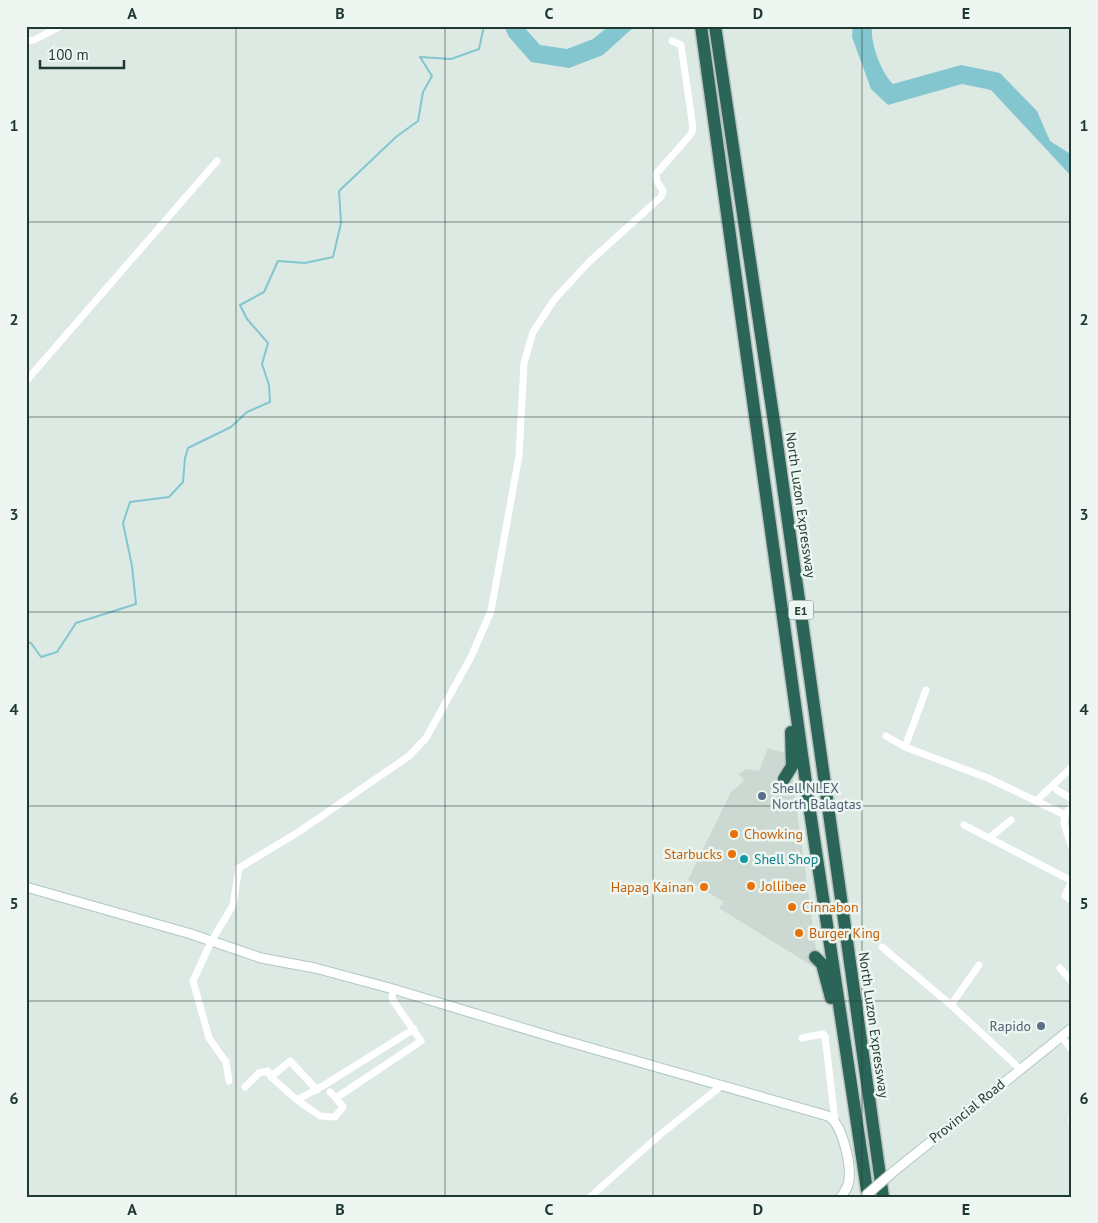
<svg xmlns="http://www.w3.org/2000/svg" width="1098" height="1223" font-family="'PT Sans',sans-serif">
	<rect width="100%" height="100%" fill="#dde9e3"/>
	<path fill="#cbd9d2" d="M768,748L789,754L819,970L719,908L724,902L688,880L731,792L744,781L739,774L746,769L759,771Z"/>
	<path fill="#83c6d0" d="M504,26H523L540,45L567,49L593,39L609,26H635L603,55L569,68L531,62L509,37Z
		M853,26H872C870,42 881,73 893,84L961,65L1000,73L1037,111L1050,141L1072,155V177L991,90L962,84L888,105L871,89L852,37Z"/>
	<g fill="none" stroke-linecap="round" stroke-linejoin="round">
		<path stroke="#83c6d0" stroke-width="2" d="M26,642L31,643L41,657L57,652L76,623L136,604L132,566L123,523L130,502L169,497L183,482L185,458L188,448L231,427L247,412L270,402L269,385L262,364L268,343L247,319L240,305L264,292L278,261L305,263L333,257L341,223L339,191L396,137L418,121L423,92L432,76L420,57L451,59L479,49L484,26"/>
		<defs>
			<path id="secondary" d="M26,887L191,934L261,958L315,968L393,989L559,1039L828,1116C842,1123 851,1163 849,1179C849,1186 845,1191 841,1197
				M893,1172L1072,1028"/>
			<path id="highway" d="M701,26L809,805L868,1197
				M715,26L774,422L883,1197
				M784,779L792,766L791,732
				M815,957L822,964L831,998"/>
		</defs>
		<use href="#secondary" stroke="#b0c9bf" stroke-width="11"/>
		<use href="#highway" stroke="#bcc4c1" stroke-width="15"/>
		<path stroke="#fff" stroke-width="7" d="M26,41L34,40L61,26
			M26,381L217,161
			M886,736L905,747L988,778L1065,815
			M905,747L926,690
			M1057,790L1072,799
			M1036,801L1072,767
			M1072,805L1065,815L1064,824L1072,848
			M964,825L1072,881L1065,896L1072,901
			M989,838L1011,820
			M882,947L951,1005L1019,1068
			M1060,968L1072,982
			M951,1005L979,965
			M1061,1036L1072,1050
			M802,1038L823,1034L825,1036L835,1121
			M271,1077L290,1061L317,1090
			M229,1081L226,1062L209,1038L193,981L211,942L233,905L239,868L300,831L409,756L426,738L471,657L491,611L519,456L524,363L533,332L554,300L589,262L661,197L663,191L657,181L656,174L691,134L693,128L681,45L672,41
			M245,1087L259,1073L268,1071L271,1077L297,1100L326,1084L414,1029
			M330,1092L336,1098L421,1041L392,999L393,989
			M297,1100L320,1116L335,1117L343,1107L336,1098
			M1072,1118V1124
			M590,1197L662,1133L721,1086"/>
		<use href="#secondary" stroke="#fff" stroke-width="9"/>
		<use href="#highway" stroke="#2b6557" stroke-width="12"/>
		<defs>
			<path id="secondary-bridge" d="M864,1197L893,1172"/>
		</defs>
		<use href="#secondary-bridge" stroke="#b0c9bf" stroke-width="11" stroke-linecap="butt"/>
		<use href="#secondary-bridge" stroke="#fff" stroke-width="9"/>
	</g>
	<path fill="none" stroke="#1f3931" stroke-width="1" stroke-opacity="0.55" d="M236,26V1197M445,26V1197M653,26V1197M862,26V1197M26,222H1072M26,417H1072M26,612H1072M26,806H1072M26,1001H1072"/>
	<g fill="#5c6f8a" stroke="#edf6f1" stroke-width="2">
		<circle cx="762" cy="796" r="5"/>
		<circle cx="1041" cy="1026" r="5"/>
	</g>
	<g fill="#e8710a" stroke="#edf6f1" stroke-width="2">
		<circle cx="734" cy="834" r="5"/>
		<circle cx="732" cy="854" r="5"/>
		<circle cx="751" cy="886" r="5"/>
		<circle cx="704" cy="887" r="5"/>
		<circle cx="792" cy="907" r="5"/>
		<circle cx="799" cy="933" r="5"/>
	</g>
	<circle fill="#0f9aa8" stroke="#edf6f1" stroke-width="2" cx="744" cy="859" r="5"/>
	<g text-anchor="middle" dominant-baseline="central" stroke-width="5" stroke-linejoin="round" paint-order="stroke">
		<rect fill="#edf6f1" stroke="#5d726b" stroke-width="1" x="788.5" y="600.5" width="25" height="19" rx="4"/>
		<g font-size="12" font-weight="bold" fill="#1f3931">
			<text x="801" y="610">E1</text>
		</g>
		<g font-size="14" fill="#1f3931" stroke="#edf6f1">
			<text transform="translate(801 505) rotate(82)">North Luzon Expressway</text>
			<text transform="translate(874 1025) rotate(82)">North Luzon Expressway</text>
			<text transform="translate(967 1111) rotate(-39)">Provincial Road</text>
		</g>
		<g font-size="14" fill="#4e5e75" stroke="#edf6f1" text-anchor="start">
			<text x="772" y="788">Shell NLEX<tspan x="772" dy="16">North Balagtas</tspan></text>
			<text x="1031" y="1026" text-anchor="end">Rapido</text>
		</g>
		<g font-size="14" fill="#c56008" stroke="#edf6f1" text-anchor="start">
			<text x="744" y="834">Chowking</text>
			<text x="722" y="854" text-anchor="end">Starbucks</text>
			<text x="761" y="886">Jollibee</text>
			<text x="694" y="887" text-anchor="end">Hapag Kainan</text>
			<text x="802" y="907">Cinnabon</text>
			<text x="809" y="933">Burger King</text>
		</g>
		<g font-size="14" fill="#0d838f" stroke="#edf6f1" text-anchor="start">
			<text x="754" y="859">Shell Shop</text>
		</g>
	</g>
	<rect width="1098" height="1223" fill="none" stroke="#edf6f1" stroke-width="55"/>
	<path d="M40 60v8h84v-8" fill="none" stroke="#1f3931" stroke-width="2.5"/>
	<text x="48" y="60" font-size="15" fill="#1f3931" stroke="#edf6f1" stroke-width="4" paint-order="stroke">100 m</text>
	<rect x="28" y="28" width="1042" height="1168" fill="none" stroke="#1f3931" stroke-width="2"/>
	<g font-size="16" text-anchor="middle" font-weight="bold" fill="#1f3931">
		<text x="132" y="19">A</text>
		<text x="340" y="19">B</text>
		<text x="549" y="19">C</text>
		<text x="758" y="19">D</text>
		<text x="966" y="19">E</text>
		<text x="14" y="131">1</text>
		<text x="1084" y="131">1</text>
		<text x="14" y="325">2</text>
		<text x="1084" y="325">2</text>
		<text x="14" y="520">3</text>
		<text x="1084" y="520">3</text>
		<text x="14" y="715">4</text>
		<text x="1084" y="715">4</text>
		<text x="14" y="909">5</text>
		<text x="1084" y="909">5</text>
		<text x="14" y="1104">6</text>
		<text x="1084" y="1104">6</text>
		<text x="132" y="1215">A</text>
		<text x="340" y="1215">B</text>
		<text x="549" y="1215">C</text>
		<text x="758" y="1215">D</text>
		<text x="966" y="1215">E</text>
	</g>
</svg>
